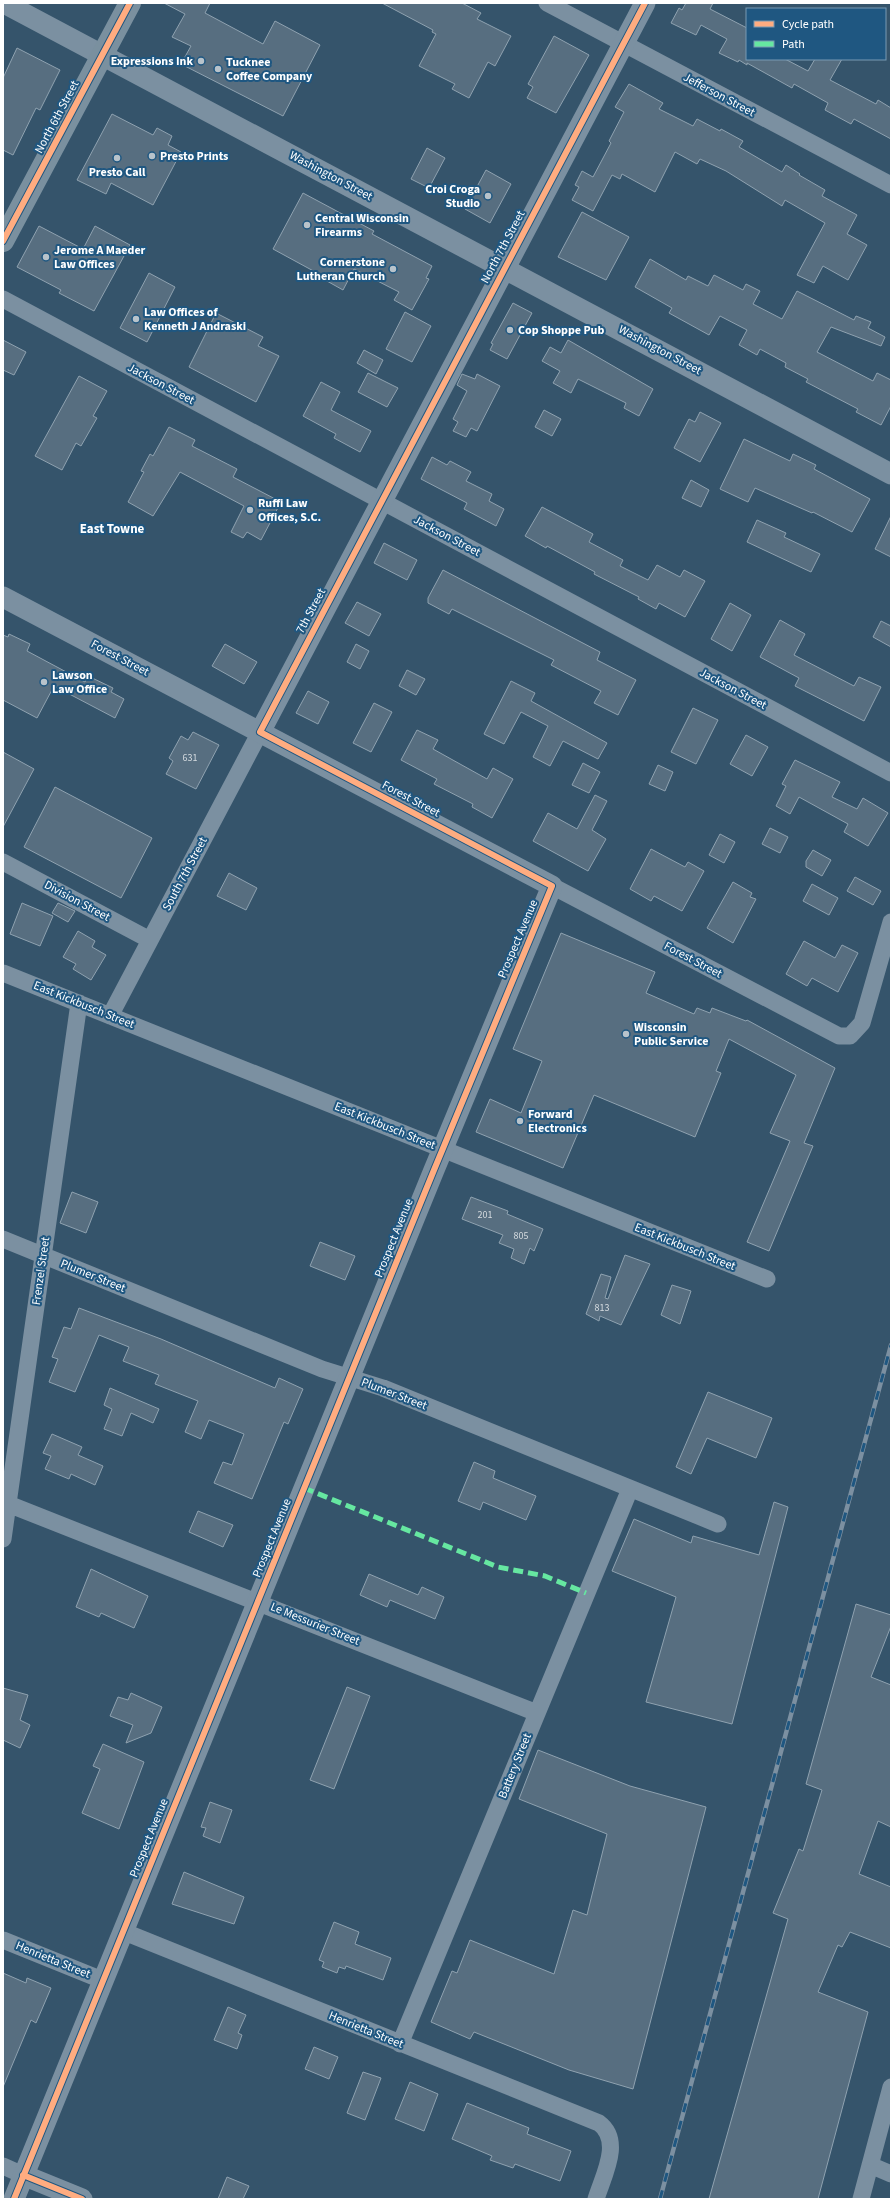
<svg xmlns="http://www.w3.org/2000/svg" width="894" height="2202" font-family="'Source Sans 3',sans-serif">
	<rect width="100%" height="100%" fill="#35546b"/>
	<path fill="#576e80" stroke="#8fa2b0" d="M164,3H210L205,13L263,44L275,21L320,45L283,116L181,64L191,46L172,37L185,14Z
		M382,3H462L481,13L477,19L511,36L495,66L488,62L469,98L452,89L455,84L419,66L436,34L432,32L433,30Z
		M686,3H713L710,9L747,28V59H785L808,71L815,59H842L830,80L876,104L878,100L891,108V139L854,119L851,124L825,110L828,103L794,84L792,88L747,63V65L739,60L738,62L719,53L727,39L701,25L696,35L671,23L679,8L682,10Z
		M554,36L589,55L556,113L527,98L533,87L528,84Z
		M17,48L60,70L40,110L36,108L13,155L3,150V78Z
		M629,84L663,103L659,109L693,126L697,119L720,131L721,129L743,141L739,147L782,172L786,165L800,174L799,175L825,190L822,196L857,215L847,234L867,245L848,280L823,266L814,283L797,275L825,223L785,200L782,206L726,171L700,159L697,164L675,152L655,192L622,174L620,179L612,175L593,211L572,200L579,187L575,185L582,171L593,177L611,143L609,141L624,112L615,107Z
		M112,114L153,135L157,128L172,136L168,145L181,152L153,205L111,183L106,194L77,180Z
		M427,148L445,158L429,188L411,179Z
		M486,170L511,184L490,223L465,209Z
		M303,193L374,231L372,234L432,266L426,278L429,279L412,310L394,300L399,292L354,269L343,290L318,276L319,274L273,249Z
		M582,212L629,237L606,280L558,257Z
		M39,226L83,249L95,226L130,245L94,311L59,293L61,290L17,267Z
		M650,259L686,280L688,276L708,286L714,275L743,290L746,284L760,291L753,304L782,319L797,291L854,320L856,316L871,322L868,328L885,337L881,346L831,327L817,352L873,381L877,373L891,380V406L881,425L856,412L858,409L806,382L808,379L785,367L786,363L760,349L757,355L739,345L747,330L720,316L709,335L669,313L672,308L635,287Z
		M149,273L175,287L147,342L120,328Z
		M513,303L532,313L507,359L490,350L493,344L491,343Z
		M405,312L431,326L412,362L386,349Z
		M216,313L263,337L258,346L279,356L256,402L189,367Z
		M3,340L26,352L14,375L3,370Z
		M568,340L653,389L639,416L624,408L626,403L578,379L571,393L553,383L560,371L542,361L550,347L561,353Z
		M364,350L383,360L376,374L357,363Z
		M368,373L398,388L387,407L358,392Z
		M462,374L475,379L477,374L500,386L477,431L471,428L466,437L453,431L458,422L453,419L467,391L457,385Z
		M79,376L107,391L93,416L97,418L81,446L76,443L62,470L35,456Z
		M321,382L340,392L331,410L371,431L360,452L334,438L336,434L303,416Z
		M544,410L561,419L552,436L535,427Z
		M700,412L721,423L700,462L674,448L689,419L695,422Z
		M169,427L195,440L192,446L237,469L233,477L281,502L261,540L247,532L243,538L231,532L244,506L180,472L153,516L128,502L144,472L141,471L150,454L153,456Z
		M744,439L790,461L793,454L816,465L814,469L870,499L852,532L813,512L812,513L755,488L748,502L720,489Z
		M432,457L447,465L450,461L471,472L466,481L492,494L489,501L504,509L496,526L464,509L467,503L421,479Z
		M691,480L709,490L701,507L682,498Z
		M542,507L593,534L589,542L623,560L620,566L648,580L657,565L680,577L684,570L705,581L685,617L659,603L656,609L638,599L639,597L594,574L595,572L547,546L546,548L525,536Z
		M891,516V557L875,549Z
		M757,520L786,533L784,537L820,554L811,572L747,542Z
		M384,543L417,560L407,580L374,563Z
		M443,570L600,652L597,660L636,680L618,715L594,703L601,691L551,665L554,660L452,609L449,614L428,603V598Z
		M357,602L381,614L369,636L345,623Z
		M730,603L751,615L732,651L711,639Z
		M780,620L805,634L794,655L854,686L859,677L881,687L864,721L795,686L799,678L760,657Z
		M881,621L891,626V647L873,637Z
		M9,634L30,644L27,651L85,682L88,676L113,688L111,692L124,699L115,718L54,686L37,718L3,700V635L8,637Z
		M225,644L257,662L244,684L212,666Z
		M356,644L369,651L360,669L347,662Z
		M407,670L425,679L416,695L399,686Z
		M511,681L535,693L531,701L607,743L598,759L563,741L550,766L533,757L548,726L521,712L504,744L484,734Z
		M308,691L329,702L318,724L296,713Z
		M374,703L392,712L371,752L353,743Z
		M693,708L718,720L696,764L671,752Z
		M417,730L438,740L433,749L487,779L493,768L513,779L492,818L472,807L473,804L434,784L437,779L401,760Z
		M193,732L219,745L196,789L166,774L173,761L169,758L181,736L188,740Z
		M746,735L768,747L752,776L730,764Z
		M3,752L34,769L3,827Z
		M795,760L840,782L832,797L857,809L863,798L888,813L868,846L844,832L848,824L799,797L790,814L776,806L786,786L782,784Z
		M583,763L600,772L589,793L572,785Z
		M658,765L673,772L665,791L649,784Z
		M55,787L152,838L121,898L24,847Z
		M595,795L607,801L592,830L606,839L588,871L533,841L548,813L577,829Z
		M770,828L788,837L780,853L762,844Z
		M720,834L735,842L724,863L709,855Z
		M651,849L685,867L688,862L704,871L682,911L654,896L651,901L630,889Z
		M813,850L831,860L822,876L806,867V861Z
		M229,873L257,888L246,910L217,896Z
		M855,877L881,891L873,905L847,891Z
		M733,882L752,893L750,897L756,899L733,943L707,928Z
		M812,884L838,898L829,915L803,901Z
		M22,903L53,916L40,946L10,934Z
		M58,903L75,911L68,922L52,913Z
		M78,931L95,941L92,947L106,955L91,980L73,969L76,964L63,957Z
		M561,933L655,972L646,993L694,1014L697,1008L710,1013L712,1008L746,1021L747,1020L835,1068L804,1143L813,1146L769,1251L747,1242L790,1141L770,1133L796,1075L729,1039L716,1071L721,1073L695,1137L594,1095L563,1168L476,1132L490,1099L521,1113L542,1061L513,1049Z
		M804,941L835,958L842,945L858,953L838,992L812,978L807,986L786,974Z
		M72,1192L98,1202L86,1233L60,1223Z
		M471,1197L508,1211L507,1214L543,1229L534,1251L530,1248L524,1264L511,1258L514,1249L499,1243L503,1235L462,1219Z
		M320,1242L355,1256L345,1280L310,1266Z
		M625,1255L650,1264L621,1325L600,1316L599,1321L586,1314L601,1274L611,1277L605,1298L608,1299Z
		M672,1285L691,1291L680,1324L661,1315Z
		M79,1308L161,1339L275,1388L279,1378L303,1389L288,1424L284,1422L252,1499L214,1483L223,1462L232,1465L244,1434L209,1420L201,1439L185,1432L198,1401L155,1384L159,1375L123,1361L129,1347L99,1335L75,1392L49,1382L58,1359L52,1357L64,1327L71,1329Z
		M110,1388L159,1409L153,1423L131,1413L122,1436L104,1429L112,1409L104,1405Z
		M708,1392L772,1418L756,1458L707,1438L691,1474L676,1467Z
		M52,1434L82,1447L78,1455L103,1466L95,1485L71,1474L69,1479L45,1469L51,1456L43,1453Z
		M474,1462L495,1471L493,1478L536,1496L526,1520L483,1502L480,1510L458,1501Z
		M774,1502L788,1507L732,1724L646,1702L676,1597L612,1571L634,1519L691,1543L693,1536L759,1555Z
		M198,1511L233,1525L223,1547L189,1532Z
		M91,1569L148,1596L134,1628L101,1613L99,1617L76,1607Z
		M369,1574L418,1595L422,1587L444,1597L435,1619L390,1600L387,1607L360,1595Z
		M856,1604L891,1615V1626L871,1677L891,1685V1827L878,1821L859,1874L891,1887V1948L850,1932L842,1947L838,1945L818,1992L868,2012L818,2199H709L788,1919L773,1913L799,1849L803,1851L822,1790L806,1784Z
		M347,1687L370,1696L334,1789L310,1780Z
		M3,1688L28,1695L20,1720L30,1725L20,1748L3,1740Z
		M131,1693L162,1707L151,1733L126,1743L133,1725L110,1716L118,1697L128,1700Z
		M103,1744L144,1762L119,1829L82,1813L100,1769L93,1766Z
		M538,1750L630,1786L706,1807L633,2089L569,2070L474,2032L470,2039L431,2022L452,1971L457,1973L470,1940L554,1974L573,1910L587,1915L607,1834L519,1799Z
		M210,1802L232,1810L220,1843L203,1836L206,1828L201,1827Z
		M184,1872L244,1897L234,1924L172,1904Z
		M334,1922L359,1932L355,1944L391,1958L383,1980L346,1966L345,1969L339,1967L337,1973L322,1967L324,1962L319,1960Z
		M3,1973L26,1983L27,1978L51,1988L36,2023L31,2020L3,2087Z
		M228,2007L246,2015L238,2033L242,2035L237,2049L214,2040Z
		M314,2047L338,2057L329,2079L305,2069Z
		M363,2072L381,2078L365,2120L347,2113Z
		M410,2082L438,2094L424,2131L395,2119Z
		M467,2103L529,2128L527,2134L571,2151L560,2181L515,2164L513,2168L490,2160L492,2156L452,2139Z
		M227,2177L249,2186L243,2199H218Z"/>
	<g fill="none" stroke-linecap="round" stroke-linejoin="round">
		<path stroke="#7b90a1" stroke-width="17" d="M547,3L891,185
			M3,299L891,773
			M3,862L150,940
			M552,886L839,1036H850L862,1023L891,922
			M3,973L767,1279
			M110,1016L260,732
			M3,1239L322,1369L383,1388L718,1524
			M3,1502L537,1713
			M3,1539L79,1003
			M122,1931L599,2123C623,2141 603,2176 596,2199
			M3,1940L102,1980
			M400,2044L630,1489
			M870,2165L891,2174
			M3,2166L23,2175
			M861,2199L891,2087"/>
		<path stroke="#7b90a1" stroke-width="21" d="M4,3L891,474
			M3,597L552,886L434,1170L14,2199
			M260,732L645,3
			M23,2175L82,2199"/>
		<path stroke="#7a909f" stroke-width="22" d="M3,241L130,3"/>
		<defs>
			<path id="rail" d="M660,2199L891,1345"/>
		</defs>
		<use href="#rail" stroke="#7c90a1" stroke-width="4.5"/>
		<use href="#rail" stroke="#1f5781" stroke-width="3" stroke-dasharray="9" stroke-linecap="butt"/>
		<path stroke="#66e7a1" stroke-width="5" stroke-dasharray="10 5" stroke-linecap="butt" d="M304,1488L498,1567L545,1576L586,1593"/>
		<defs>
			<path id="cycleway" d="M3,241L130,3
				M23,2175L82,2199
				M14,2199L434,1170L552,886L260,732L645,3"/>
		</defs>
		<use href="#cycleway" stroke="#1f5781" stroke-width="8"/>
		<use href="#cycleway" stroke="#ffac80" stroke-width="6"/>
	</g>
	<g fill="#b8c3cb" stroke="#1f5781" stroke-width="1.5">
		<circle cx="201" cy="61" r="4"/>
		<circle cx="218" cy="69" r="4"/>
		<circle cx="152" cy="156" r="4"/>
		<circle cx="117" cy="158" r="4"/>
		<circle cx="488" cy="196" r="4"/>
		<circle cx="307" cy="225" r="4"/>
		<circle cx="46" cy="257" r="4"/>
		<circle cx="393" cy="269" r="4"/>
		<circle cx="136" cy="319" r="4"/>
		<circle cx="510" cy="330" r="4"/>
		<circle cx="250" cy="510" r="4"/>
		<circle cx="44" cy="682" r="4"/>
		<circle cx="626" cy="1034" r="4"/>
		<circle cx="520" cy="1121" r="4"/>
	</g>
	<g text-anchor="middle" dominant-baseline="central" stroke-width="4" stroke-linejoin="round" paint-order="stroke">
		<g font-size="10" fill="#d5dbdf">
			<text x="190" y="758">631</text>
			<text x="485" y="1215">201</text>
			<text x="521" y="1236">805</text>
			<text x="602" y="1308">813</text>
		</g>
		<g font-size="12" font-weight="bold" fill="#fff" stroke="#1f5781" text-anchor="start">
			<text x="193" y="61" text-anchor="end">Expressions Ink</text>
			<text x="226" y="62">Tucknee<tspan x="226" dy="14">Coffee Company</tspan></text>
			<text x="160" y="156">Presto Prints</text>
			<text x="117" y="172" text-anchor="middle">Presto Call</text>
			<text x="480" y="189" text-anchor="end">Croi Croga<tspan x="480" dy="14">Studio</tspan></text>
			<text x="315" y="218">Central Wisconsin<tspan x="315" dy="14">Firearms</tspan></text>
			<text x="54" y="250">Jerome A Maeder<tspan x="54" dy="14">Law Offices</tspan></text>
			<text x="385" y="262" text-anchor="end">Cornerstone<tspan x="385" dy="14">Lutheran Church</tspan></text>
			<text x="144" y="312">Law Offices of<tspan x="144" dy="14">Kenneth J Andraski</tspan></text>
			<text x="518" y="330">Cop Shoppe Pub</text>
			<text x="258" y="503">Ruffi Law<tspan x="258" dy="14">Offices, S.C.</tspan></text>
			<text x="52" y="675">Lawson<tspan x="52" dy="14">Law Office</tspan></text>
			<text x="634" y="1027">Wisconsin<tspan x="634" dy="14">Public Service</tspan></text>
			<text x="528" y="1114">Forward<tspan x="528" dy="14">Electronics</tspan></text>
		</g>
		<g font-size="12" fill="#fff" stroke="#1f5781">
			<text transform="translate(719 95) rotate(28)">Jefferson Street</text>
			<text transform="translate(57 117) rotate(-62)">North 6th Street</text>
			<text transform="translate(331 176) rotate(28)">Washington Street</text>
			<text transform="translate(503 247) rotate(-62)">North 7th Street</text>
			<text transform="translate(660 350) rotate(28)">Washington Street</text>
			<text transform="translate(161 384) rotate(28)">Jackson Street</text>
			<text transform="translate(447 536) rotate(28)">Jackson Street</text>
			<text transform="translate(311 611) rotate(-62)">7th Street</text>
			<text transform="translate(120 658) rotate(28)">Forest Street</text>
			<text transform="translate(733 689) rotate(28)">Jackson Street</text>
			<text transform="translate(411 799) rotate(28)">Forest Street</text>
			<text transform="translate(185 874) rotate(-62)">South 7th Street</text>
			<text transform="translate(77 901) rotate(28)">Division Street</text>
			<text transform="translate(518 939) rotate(-67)">Prospect Avenue</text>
			<text transform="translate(693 960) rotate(28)">Forest Street</text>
			<text transform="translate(84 1005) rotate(22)">East Kickbusch Street</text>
			<text transform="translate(385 1126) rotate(22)">East Kickbusch Street</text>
			<text transform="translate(394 1238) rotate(-68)">Prospect Avenue</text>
			<text transform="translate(685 1247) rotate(22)">East Kickbusch Street</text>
			<text transform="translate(41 1271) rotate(-82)">Frenzel Street</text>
			<text transform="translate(93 1276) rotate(22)">Plumer Street</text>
			<text transform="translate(394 1394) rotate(21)">Plumer Street</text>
			<text transform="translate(272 1538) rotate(-68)">Prospect Avenue</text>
			<text transform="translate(315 1624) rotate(22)">Le Messurier Street</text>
			<text transform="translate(515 1766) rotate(-68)">Battery Street</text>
			<text transform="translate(149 1838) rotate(-68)">Prospect Avenue</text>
			<text transform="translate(53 1960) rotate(22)">Henrietta Street</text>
			<text transform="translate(366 2030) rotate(22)">Henrietta Street</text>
		</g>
		<g font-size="13" font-weight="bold" fill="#fff" stroke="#1f5781">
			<text x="112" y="529">East Towne</text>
		</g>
	</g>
	<rect width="894" height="2202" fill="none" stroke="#ffffff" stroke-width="8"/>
	<rect x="746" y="8" width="140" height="52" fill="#1f5781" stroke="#799ab3"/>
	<rect x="754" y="21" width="20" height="6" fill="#ffac80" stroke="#799ab3"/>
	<text x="782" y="28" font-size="12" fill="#ffffff">Cycle path</text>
	<rect x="754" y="41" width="20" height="6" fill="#66e7a1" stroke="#799ab3"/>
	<text x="782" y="48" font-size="12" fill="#ffffff">Path</text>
</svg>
